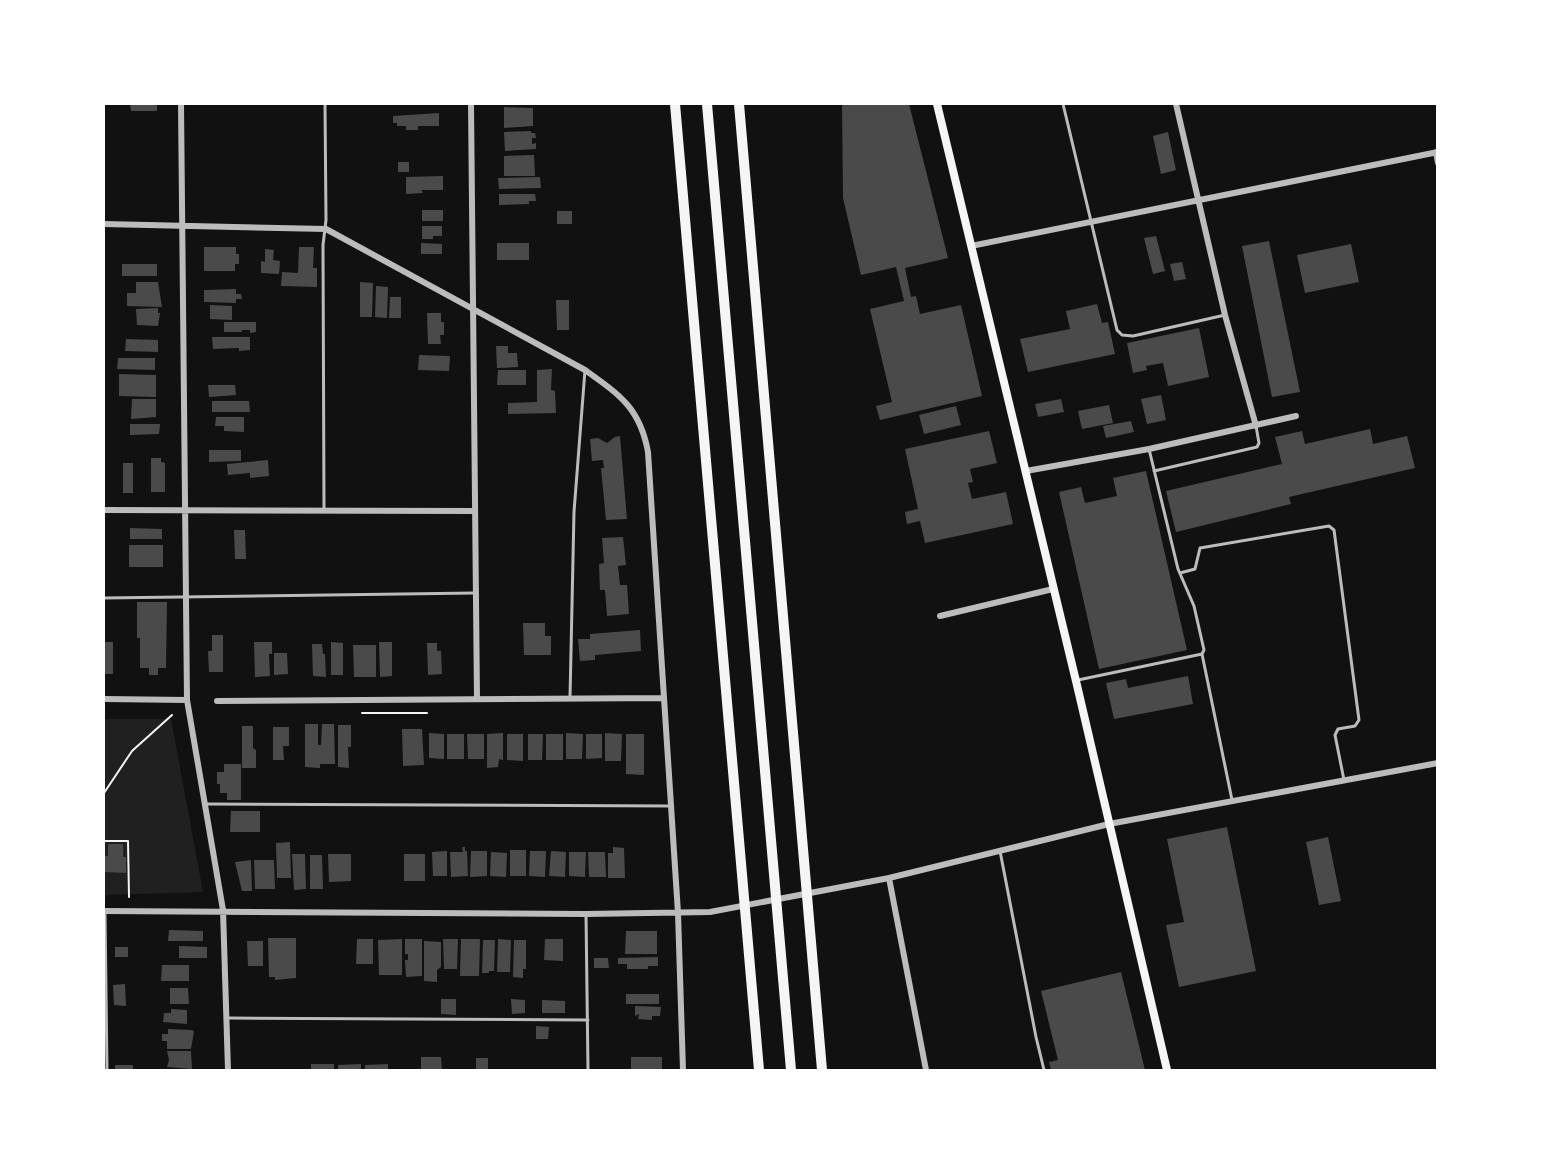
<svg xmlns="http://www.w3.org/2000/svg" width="1541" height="1174" font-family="Mulish,sans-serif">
	<rect width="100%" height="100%" fill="#111"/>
	<path fill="#202020" d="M104,719H171L203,892L104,895Z"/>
	<path fill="#4a4a4a" d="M130,104H157V111H131Z
		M842,104H909L948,258L905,268L911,297L916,296L920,314L961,305L982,396L880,420L876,406L892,402L870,309L904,301L896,267L861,275L843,198Z
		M504,107L533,108V126L504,128Z
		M439,113V126H418V130H406V126H397V123H393V116Z
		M531,131V133H535L536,138H532V144L536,143V149L505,151L504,132Z
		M1168,132L1176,170L1161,174L1153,136Z
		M534,155L535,176H504V156Z
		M398,162H409V172H398Z
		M443,176V190H421L423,193L406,194V177Z
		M540,177L541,188L499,189L498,178Z
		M499,194H535L536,201H529V204L499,205Z
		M422,210H443V221H422Z
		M557,211H572V224H557Z
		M422,226H442V236H433V239H422Z
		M1156,236L1165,271L1153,274L1144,238Z
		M1269,241L1300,392L1272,397L1242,246Z
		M421,243L442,244V254H421Z
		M497,243H529V260H497Z
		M1351,244L1359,282L1305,293L1297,255Z
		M204,247H236V254H239V264H235V271H204Z
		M299,247H314L313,268H317V287L281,286L282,272L298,273Z
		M265,249L274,250L273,260L280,261L279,274L261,273V261L265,262Z
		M1182,262L1186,279L1174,281L1170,264Z
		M122,264H157V276H122Z
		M136,282H158L162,307L127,306V293H136Z
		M360,282L373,283L372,317H360Z
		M376,286L388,287L387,318L375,317Z
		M236,289V294H241L242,299H236V303L204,302V290Z
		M390,297H401V318H389Z
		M556,300H569V330H557Z
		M1097,304L1102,323L1108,322L1115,354L1028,372L1020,339L1070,329L1066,311Z
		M210,305L232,306V320L210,319Z
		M158,308V313H160L158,326L137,325L136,309Z
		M427,313H441V322H444V335H440L441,344H428Z
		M224,322H256V332L250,333V330H242V332H224Z
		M1199,328L1209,377L1168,386L1163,363L1146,366L1147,370L1133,373L1127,343Z
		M212,337H250V350L239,351V348L213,349Z
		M126,339L158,340V352L125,351Z
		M496,346H508V353H517L518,367L497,368Z
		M419,355L450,356L449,371L418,370Z
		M118,358H155V370L117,369Z
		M552,369L551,390L555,391L556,413L508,414V403L537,402V370Z
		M498,370H526V385H497Z
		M119,374L156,375V397L119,396Z
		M208,385H235L236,395L209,397Z
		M1161,395L1166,420L1147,424L1141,399Z
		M132,399H156V417L131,419Z
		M1061,399L1064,412L1038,417L1035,404Z
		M212,401H249L250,412H212Z
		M1109,405L1113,423L1082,429L1078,411Z
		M956,406L961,425L924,434L919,415Z
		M216,417H244V432L224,431V426H215Z
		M1131,421L1134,432L1106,438L1103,426Z
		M130,424H160L159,434L130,435Z
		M1370,429L1373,444L1407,436L1415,468L1289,497L1291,504L1176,532L1166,491L1282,464L1275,437L1302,431L1305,444Z
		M989,431L997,463L970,469L973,482L968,483L972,499L1006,492L1013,524L925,543L920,521L907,524L905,512L918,509L905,449Z
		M620,436L627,519L606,520L601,468H604L603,460L592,461L590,439L598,438L607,443L615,437Z
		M209,450H241V461L209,462Z
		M151,458H161V462L165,463V492H151Z
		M268,460L269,476L250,478V473L228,475L227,464Z
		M123,463H133V493H123Z
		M1146,471L1187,650L1099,669L1059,492L1081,487L1085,503L1117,496L1113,478Z
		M130,528L162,529V539H130Z
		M234,530H245L246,559H235Z
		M623,537L626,565L618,566L620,585H627L629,614L607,616L605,590H600L599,564L604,563L602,538Z
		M129,545H163V567H129Z
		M137,602H167L166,668H158V675H149V668H140V638H137Z
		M523,623H545V636H551V655H524Z
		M640,630L641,651L595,655V660L580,661L578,639H590V634Z
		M212,635H223V672H209L208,651H212Z
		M104,642H113V674H104Z
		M254,642H272V654H269L270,676L255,677Z
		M331,642L343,643V675H331Z
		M379,642H392V676L380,677Z
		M427,643H437V651H441L442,674L428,675Z
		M312,644H322L323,654H325L326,677L313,676Z
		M353,645H376V677H354Z
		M274,653H287L288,674L274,675Z
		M1188,676L1193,704L1114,719L1106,683L1126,679L1128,688Z
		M305,724H318V745H321L322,724H334L335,764H320V768L305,767Z
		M338,725H351V747H348L349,768L338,767Z
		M242,726H253V748L256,750V768H242Z
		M273,727H289V746H283L284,760H273Z
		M402,729H422L424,765L403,766Z
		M429,733L444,734V759L429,758Z
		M503,733V760L499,759L498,767L487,768V734Z
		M566,733L583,734L582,759H566Z
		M605,733L622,734L621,761H605Z
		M447,734H464V759H447Z
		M467,734H484V759H468Z
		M507,734H523V761L507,760Z
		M528,734H543L542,760H528Z
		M546,734H563V760H546Z
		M586,734H602V758L586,759Z
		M626,734H644V775L626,774Z
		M224,764H241V800H227V793H220V784H217V772H224Z
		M231,811H260V832H230Z
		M1227,827L1256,971L1179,987L1166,925L1184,922L1167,839Z
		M1328,837L1341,901L1319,905L1306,842Z
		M290,842L291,878H277L276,843Z
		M108,844H123V857H126V873L105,872L104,856H108Z
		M462,847H465V851H467L468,876L451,877L450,852H463Z
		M613,847L624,848L625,878H608V853H613Z
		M510,850H526V876H510Z
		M447,851V876H433L432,852Z
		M471,851H487V876L470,877Z
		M530,851H546L545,877L529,876Z
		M551,851L566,852L565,877L549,876Z
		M491,852L507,853L506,877L490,876Z
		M569,852H586L585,877L569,876Z
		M588,852H605L606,877H589Z
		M292,854H305L306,889L294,890Z
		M328,854H351V881L329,882Z
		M404,854H425V881H404Z
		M310,855H322L323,889H310Z
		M251,860L252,891H242L235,862Z
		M254,860H274L275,889H255Z
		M169,930L203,931V941H168Z
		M626,931H657V954H625Z
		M268,938H296V978L275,980V977H269Z
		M357,939H373V964H356Z
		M402,939V975H379L378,940Z
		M405,939H422V976L406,977L405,960H408V954H405Z
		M443,939H458L457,969H444Z
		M461,939H480L479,976H460Z
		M498,939L511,940L510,972H497Z
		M545,939H563V961L544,960Z
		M483,940H495L494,971H489V973H482Z
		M514,940H526V969H523V978L513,977Z
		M247,941H263V966H248Z
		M424,941L441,942V967L437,970V982L424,981Z
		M179,946L207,947V958H179Z
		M115,947H128V957H115Z
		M658,957V966H648V969H627V964H618V958Z
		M594,958H608L609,968H594Z
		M162,965H189V981H161Z
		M1121,972L1145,1070H1051L1049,1062L1058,1060L1041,991Z
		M125,984L126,1006L114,1005L113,985Z
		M170,988H188L189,1004H170Z
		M626,994H659V1004H626Z
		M441,999H456V1015L441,1014Z
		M511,999L525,1000V1013L512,1014Z
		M542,1000L565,1001V1013H542Z
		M635,1006L661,1007L660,1016H652V1020L638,1019L639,1014L635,1016Z
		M171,1009L187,1010V1024L163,1022L164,1013H171Z
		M536,1026L549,1027L548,1039H536Z
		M168,1029L191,1030L194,1031L191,1049H167V1041H162V1034H168Z
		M167,1051H191L192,1069L167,1067L169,1060Z
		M421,1057H441L442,1070H421Z
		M631,1057H662V1070H631Z
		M476,1058H488V1070H476Z
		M311,1064H334V1070H311Z
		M361,1064V1070H338V1065Z
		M388,1064V1070H365V1065Z
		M115,1065H133V1070H115Z"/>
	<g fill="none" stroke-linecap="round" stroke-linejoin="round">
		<path stroke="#f5f5f5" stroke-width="2" d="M362,713H427
			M104,793L132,751L172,715
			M104,841H128L129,897"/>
		<path stroke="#bcbcbc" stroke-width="3" d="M1063,104L1117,330L1122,335L1133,336L1225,315
			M1149,449L1178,569L1194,606L1204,650L1202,654
			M1154,471L1257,447L1259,443L1256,426
			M324,509L323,245L326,220L325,104
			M1180,573L1195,569L1200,548L1329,526L1334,530L1359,720L1355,726L1338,729L1335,735L1344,780
			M104,598L475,593
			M1078,680L1202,654L1232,800
			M570,698L574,512L585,370
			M206,804L670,806
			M1000,851L1036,1037L1044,1070
			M105,911L107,1070
			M586,914L588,1070
			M228,1018L588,1020"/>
		<path stroke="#bcbcbc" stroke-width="6" d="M181,104L187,700L223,910L228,1070
			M471,104L477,699
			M1176,104L1225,315L1256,426
			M1436,152L1438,163
			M104,224L326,229L585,370C620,395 640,408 648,452L678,913L683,1070
			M971,246L1438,152
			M1026,471L1149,449L1296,416
			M104,510L475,511
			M940,616L1053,589
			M104,699L187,700
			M217,701L664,698
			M889,878L926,1070
			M104,911L586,914L710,912L889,878L1109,824L1438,763"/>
		<path stroke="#f5f5f5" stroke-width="8" d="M937,104L1076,681L1167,1070"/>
		<path stroke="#f5f5f5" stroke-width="10" d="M675,104L759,1070
			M707,104L791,1070
			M739,104L822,1070"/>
	</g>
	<rect width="1541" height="1174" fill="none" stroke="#ffffff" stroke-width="210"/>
</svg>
